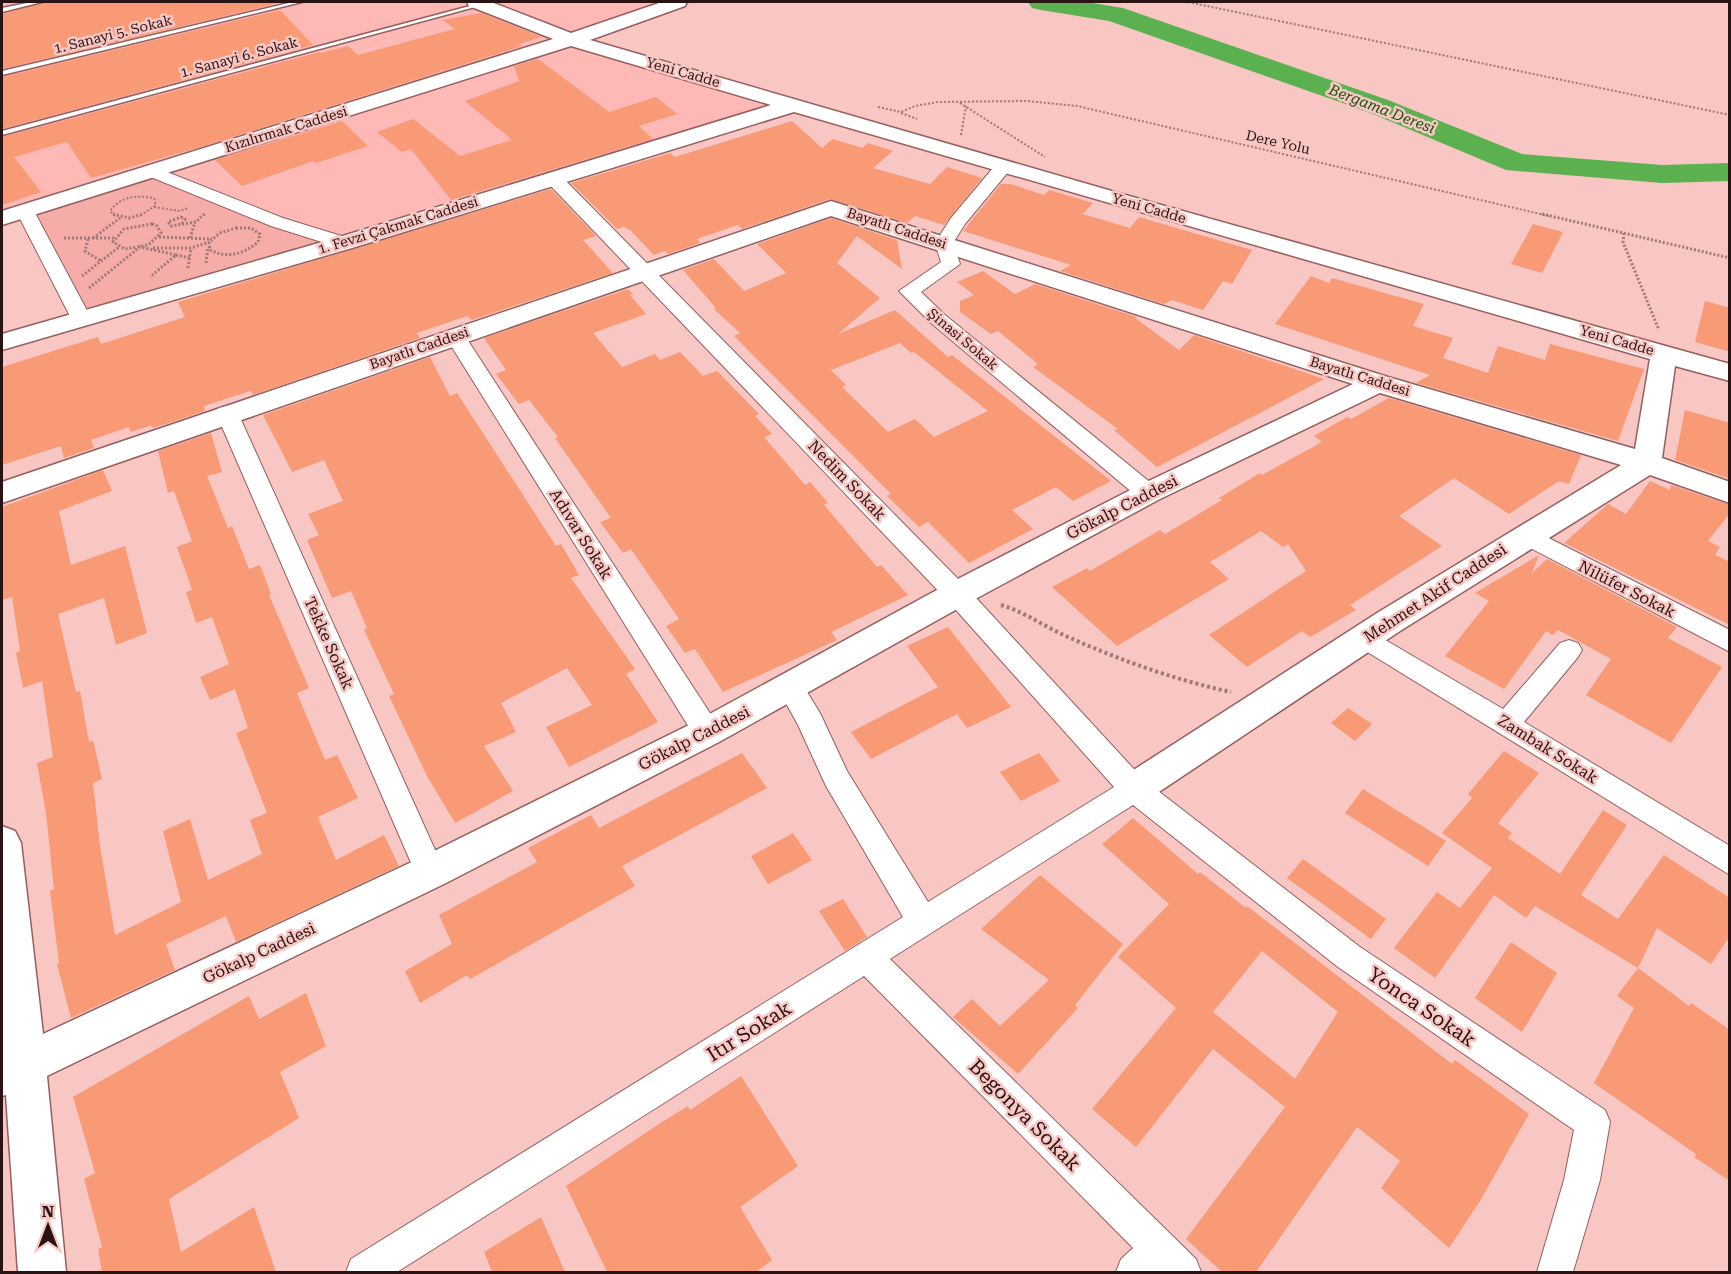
<svg xmlns="http://www.w3.org/2000/svg" width="1731" height="1274" font-family="'Roboto Serif',serif">
	<rect width="100%" height="100%" fill="#f8c6c3"/>
	<path fill="#feb8b5" d="M2,2H662L665,3L2,212Z
		M571,40L794,105L344,243L152,171Z"/>
	<path fill="#f6aca9" d="M152,171L344,243L81,318L25,211Z"/>
	<g fill="none" stroke-linecap="round" stroke-linejoin="round">
		<path fill="#5bb050" fill-rule="evenodd" d="M1028,2H1086L1123,8L1388,100L1522,154L1662,165L1730,163V181L1662,183L1506,170L1368,112L1109,21L1041,10L1032,8Z"/>
	</g>
	<path fill="#f99a76" fill-rule="evenodd" d="M44,2H273L275,4L2,69V14Z
		M280,10L313,45L2,129V77Z
		M481,13L542,37L519,44L522,46L201,147L91,178L67,142L14,157L41,192L2,205V137L319,52L321,53L348,46L358,55L455,29L443,20Z
		M538,59L609,112L656,97L677,114L639,126L653,139L451,200L411,149L402,152L377,132L413,119L460,156L512,140L465,101L519,81L514,66Z
		M342,121L368,146L316,163L313,161L242,186L215,160Z
		M792,121L822,148L833,139L862,148L868,143L893,151L873,168L930,184L947,167L982,178L944,225L915,216L907,223L830,199L742,229L738,225L697,239L700,243L668,254L665,251L654,255L630,230L624,227L617,229L571,183L670,153L675,157Z
		M1001,184H1011L1044,195L1049,190L1093,203L1083,214L1130,228L1139,217L1252,250L1232,284L1223,281L1203,310L1172,300L1164,304L1060,271L1071,265L963,231Z
		M551,189L596,236L583,240L613,273L472,320L467,316L417,333L420,338L253,395L251,391L244,393L204,406L205,411L153,428L152,425L131,432L129,427L91,440L94,448L64,458L61,446L2,465V367L98,337L101,344L185,317L178,302Z
		M831,218L897,240L902,269L857,236L837,263L880,298L838,334L895,310L948,357L952,355L1111,481L1073,501L1056,487L1012,510L1033,529L969,563L928,522L919,527L887,496L891,494L734,336L740,333L714,309L716,308L683,270L714,259L744,291L786,273L757,244ZM900,343L911,353L914,352L988,411L934,437L915,419L888,432L842,387L846,385L831,370Z
		M1533,224L1563,232L1542,273L1511,264Z
		M983,271L1015,294L1035,284L1137,317L1135,318L1179,350L1194,335L1324,379L1157,467L1114,430L1118,429L1033,367L1038,364L998,331L991,334L960,312V301L974,295L957,282Z
		M1311,276L1329,283L1332,278L1424,304L1413,326L1453,338L1443,358L1488,373L1498,346L1545,360L1550,344L1644,369L1618,441L1416,383L1430,375L1275,324Z
		M628,289L633,294L630,295L646,314L593,333L622,367L655,354L660,360L680,352L703,376L717,371L759,414L755,416L772,434L764,437L805,485L810,482L828,503L824,505L877,567L881,565L908,595L831,632L837,640L723,692L695,649L685,653L666,626L679,619L631,549L623,553L600,522L611,518L555,438L558,437L529,400L519,404L496,374L506,370L484,338Z
		M1705,301L1730,308V352L1695,342Z
		M430,357L450,396L457,393L556,546L561,544L579,575L571,578L635,669L626,674L658,722L569,767L546,727L592,705L567,668L501,703L516,732L484,746L513,791L455,823L427,776L389,696L394,694L364,630L367,628L351,591L332,598L307,540L319,535L308,514L343,501L324,460L292,472L263,415Z
		M1389,398L1581,455L1569,484L1559,481L1509,514L1454,478L1399,516L1442,546L1350,605L1356,610L1310,637L1302,631L1247,667L1209,635L1306,571L1288,544L1283,547L1261,531L1210,562L1229,579L1117,646L1052,587L1087,568L1090,571L1160,530L1165,534L1222,500L1219,498L1260,473L1262,475L1322,442L1314,436L1347,417L1351,419Z
		M1685,410L1730,423V479L1675,460Z
		M211,433L222,472L207,476L228,528L232,526L249,569L260,565L271,594L269,595L309,688L297,693L325,760L337,755L358,798L318,817L336,860L384,835L399,866L236,942L226,916L166,944L175,970L71,1018L57,964L59,963L50,891L54,889L46,813L37,763L53,757L42,681L23,688L16,653L20,651L12,597L2,600V507L103,470L112,491L59,511L71,565L125,546L147,633L116,645L104,598L58,614L76,692L80,691L89,742L93,740L102,779L93,783L100,846L115,935L181,902L163,831L190,819L208,880L262,854L250,820L267,813L236,733L248,728L235,689L210,700L200,677L229,664L212,617L196,623L186,592L192,590L177,547L192,541L174,491L168,493L158,451Z
		M1650,481L1670,490L1671,485L1730,505V513L1708,541L1720,547L1715,555L1730,562V625L1564,543L1608,504L1626,514Z
		M1539,555L1532,573L1547,559L1677,627L1668,638L1722,667L1671,743L1586,695L1611,659L1558,630L1553,635L1546,631L1504,689L1445,656L1489,601L1475,593Z
		M948,627L1011,707L967,728L957,714L871,759L851,732L938,687L907,646Z
		M1348,708L1372,724L1355,741L1331,723Z
		M1504,751L1539,773L1498,823L1512,833L1508,838L1560,874L1603,810L1627,825L1581,895L1618,919L1664,855L1730,898V936L1711,964L1657,928L1638,968L1535,906L1526,918L1494,895L1435,978L1394,948L1437,892L1460,908L1492,868L1442,833L1472,798L1468,794Z
		M742,753L767,788L622,866L635,886L470,979L467,975L420,1003L405,971L452,944L439,915L537,862L528,848L591,815L599,828Z
		M1039,753L1060,781L1021,801L1000,772Z
		M1363,789L1446,841L1428,866L1345,813Z
		M1133,818L1198,874L1200,872L1246,908L1247,906L1452,1064L1455,1060L1529,1114L1480,1201L1449,1248L1381,1188L1400,1161L1357,1127L1256,1272H1222L1186,1239L1285,1107L1213,1049L1136,1147L1092,1109L1176,1008L1118,957L1169,904L1102,844ZM1262,951L1338,1012L1295,1079L1213,1012Z
		M793,833L812,860L768,884L751,856Z
		M1303,859L1386,919L1371,939L1287,878Z
		M1040,875L1123,944L1075,1005L1078,1008L1018,1074L953,1017L972,999L1000,1026L1049,980L981,929Z
		M843,899L867,937L845,951L819,911Z
		M1511,942L1557,973L1522,1032L1475,998Z
		M1638,968L1689,1006L1691,1003L1730,1030V1181L1694,1157L1696,1154L1594,1083L1634,1008L1617,996Z
		M306,993L326,1046L280,1072L299,1118L169,1199L181,1252L254,1207L276,1272H102L98,1249L102,1247L84,1179L95,1173L73,1097L249,996L259,1019Z
		M741,1076L798,1166L740,1207L772,1260L756,1272H607L566,1186L659,1124L688,1106L690,1110Z
		M541,1217L565,1272H492L484,1252Z"/>
	<g fill="none" stroke-linecap="round" stroke-linejoin="round">
		<defs>
			<path id="lane" d="M32,2H42L2,12V8Z
				M293,2H302L2,75V71Z
				M481,3L486,4L2,135V131Z"/>
			<path id="street" d="M1004,161L1013,166L965,224L953,243L960,264L921,292L945,315L1156,487L1159,493L1156,499L1148,501L1140,499L931,323L899,291L941,262L935,243L951,218L998,162Z
				M152,166L283,218L351,239L353,243L344,249L271,226L146,175L143,171L146,167Z
				M553,173L559,174L966,587L1144,780L1360,947L1605,1110L1610,1122L1600,1180L1573,1272H1537L1564,1180L1574,1130L1338,967L1133,805L890,959L1196,1259L1201,1272H1116L1121,1259L1133,1248L864,976L397,1272H346L351,1259L903,917L826,786L798,725L777,687L781,679L790,676L799,679L820,713L847,771L928,902L1114,787L948,601L547,182L544,178L547,174Z
				M25,206L34,211L91,318L88,322H74L71,318L16,211Z
				M455,330L462,332L465,336L717,724L721,732L717,740L707,743L697,740L445,336L448,332Z
				M227,406L235,408L238,413L445,872L440,881L430,885L420,881L415,872L216,413L219,408Z
				M1525,526L1730,630V652L1517,541L1513,535L1517,529Z
				M1365,628L1503,709L1560,643L1569,640L1578,643L1582,650L1578,657L1524,722L1730,846V875L1356,645L1352,638L1356,631Z"/>
			<path id="secondary" d="M467,2H491L571,33L662,2H687L685,6L590,40L1122,194L1730,364V381L1675,366L1662,458L1730,482V503L1650,475L1400,631L1147,800L1134,805L1121,800L1116,789L1121,778L1377,613L1621,465L1380,393L1158,500L968,603L719,742L444,884L47,1076L66,1272H18L6,1095L2,1096V826L15,831L21,843L43,1034L416,860L695,722L946,585L1138,486L1353,384L831,216L2,503V482L831,201L1388,377L1635,449L1650,359L794,112L352,248L2,350V334L336,238L771,105L571,46L2,225V211L553,39L469,6Z"/>
		</defs>
		<use href="#lane" stroke="#965f5e" stroke-width="3"/>
		<use href="#street" stroke="#965f5e" stroke-width="2"/>
		<use href="#secondary" stroke="#965f5e" stroke-width="3"/>
		<path stroke="#9e7977" stroke-width="2" stroke-dasharray="2 2" stroke-linecap="butt" d="M1188,2L1730,115
			M960,103L1045,157
			M878,107L901,112L915,106L938,102L1027,101L1077,106L1549,216
			M901,113L917,119
			M961,135L966,106
			M154,207L180,211L188,208
			M115,216L110,211C121,196 136,195 154,198L156,205L140,216
			M204,216L205,213"/>
		<path stroke="#9e7977" stroke-width="3" stroke-dasharray="2 2" stroke-linecap="butt" d="M113,214L129,218L144,214
			M1542,214L1730,258
			M181,217L185,219L182,224L171,226L168,222Z
			M152,224L157,226L161,233L148,245L125,249L113,242L124,229Z
			M182,224L196,222L204,214
			M236,228H251L260,234L258,242C244,254 227,259 210,250L209,242L220,233Z
			M1624,233L1623,242L1659,330
			M159,237L212,239
			M64,238H114
			M93,238L120,218
			M190,238L195,222
			M88,239L85,251L101,261
			M153,248H191L209,242
			M176,255L190,258
			M206,263L208,247
			M188,268L191,248
			M82,276L119,247
			M89,288L140,247L176,255L150,277"/>
		<path stroke="#9e7977" stroke-width="4" stroke-dasharray="3 3" stroke-linecap="butt" d="M1001,605C1025,612 1045,627 1068,637C1120,660 1175,680 1231,692"/>
		<use href="#lane" fill="#fff" fill-rule="evenodd"/>
		<use href="#street" fill="#fff" fill-rule="evenodd"/>
		<use href="#secondary" fill="#fff" fill-rule="evenodd"/>
	</g>
	<g text-anchor="middle" dominant-baseline="central" stroke-width="5" stroke-linejoin="round" paint-order="stroke">
		<g font-size="14" fill="#291413" stroke="#f8c6c3">
			<text transform="translate(113 34) rotate(-14)">1. Sanayi 5. Sokak</text>
			<text transform="translate(239 57) rotate(-15)">1. Sanayi 6. Sokak</text>
			<text transform="translate(683 72) rotate(16)">Yeni Cadde</text>
			<text transform="translate(286 129) rotate(-17)">Kızılırmak Caddesi</text>
			<text transform="translate(1278 142) rotate(13)">Dere Yolu</text>
			<text transform="translate(1149 208) rotate(16)">Yeni Cadde</text>
			<text transform="translate(398 225) rotate(-17)">1. Fevzi Çakmak Caddesi</text>
			<text transform="translate(897 228) rotate(18)">Bayatlı Caddesi</text>
			<text transform="translate(963 339) rotate(40)">Şinasi Sokak</text>
			<text transform="translate(1617 340) rotate(16)">Yeni Cadde</text>
			<text transform="translate(419 348) rotate(-19)">Bayatlı Caddesi</text>
			<text transform="translate(1360 376) rotate(17)">Bayatlı Caddesi</text>
		</g>
		<g font-size="15" font-style="italic" fill="#16500f" stroke="#f8c6c3">
			<text transform="translate(1382 109) rotate(21)">Bergama Deresi</text>
		</g>
		<g font-size="16" fill="#291413" stroke="#f8c6c3">
			<text transform="translate(847 480) rotate(46)">Nedim Sokak</text>
			<text transform="translate(1122 507) rotate(-27)">Gökalp Caddesi</text>
			<text transform="translate(581 534) rotate(58)">Adıvar Sokak</text>
			<text transform="translate(1627 589) rotate(27)">Nilüfer Sokak</text>
			<text transform="translate(1435 593) rotate(-33)">Mehmet Akif Caddesi</text>
			<text transform="translate(329 643) rotate(66)">Tekke Sokak</text>
			<text transform="translate(694 738) rotate(-27)">Gökalp Caddesi</text>
			<text transform="translate(1548 749) rotate(32)">Zambak Sokak</text>
			<text transform="translate(259 953) rotate(-25)">Gökalp Caddesi</text>
		</g>
		<g font-size="20" fill="#291413" stroke="#f8c6c3">
			<text transform="translate(1422 1007) rotate(34)">Yonca Sokak</text>
			<text transform="translate(749 1031) rotate(-32)">Itır Sokak</text>
			<text transform="translate(1025 1115) rotate(45)">Begonya Sokak</text>
		</g>
	</g>
	<rect width="1731" height="1274" fill="none" stroke="#291413" stroke-width="6"/>
	<g transform="translate(48 1226)" stroke="#f8c6c3" stroke-width="4.5" paint-order="stroke">
	<path d="M0-4.5L10 22L0 15L-10 22Z" fill="#291413"/>
	<text y="-9" font-size="16" font-weight="bold" text-anchor="middle" fill="#291413">N</text>
	</g>
</svg>
